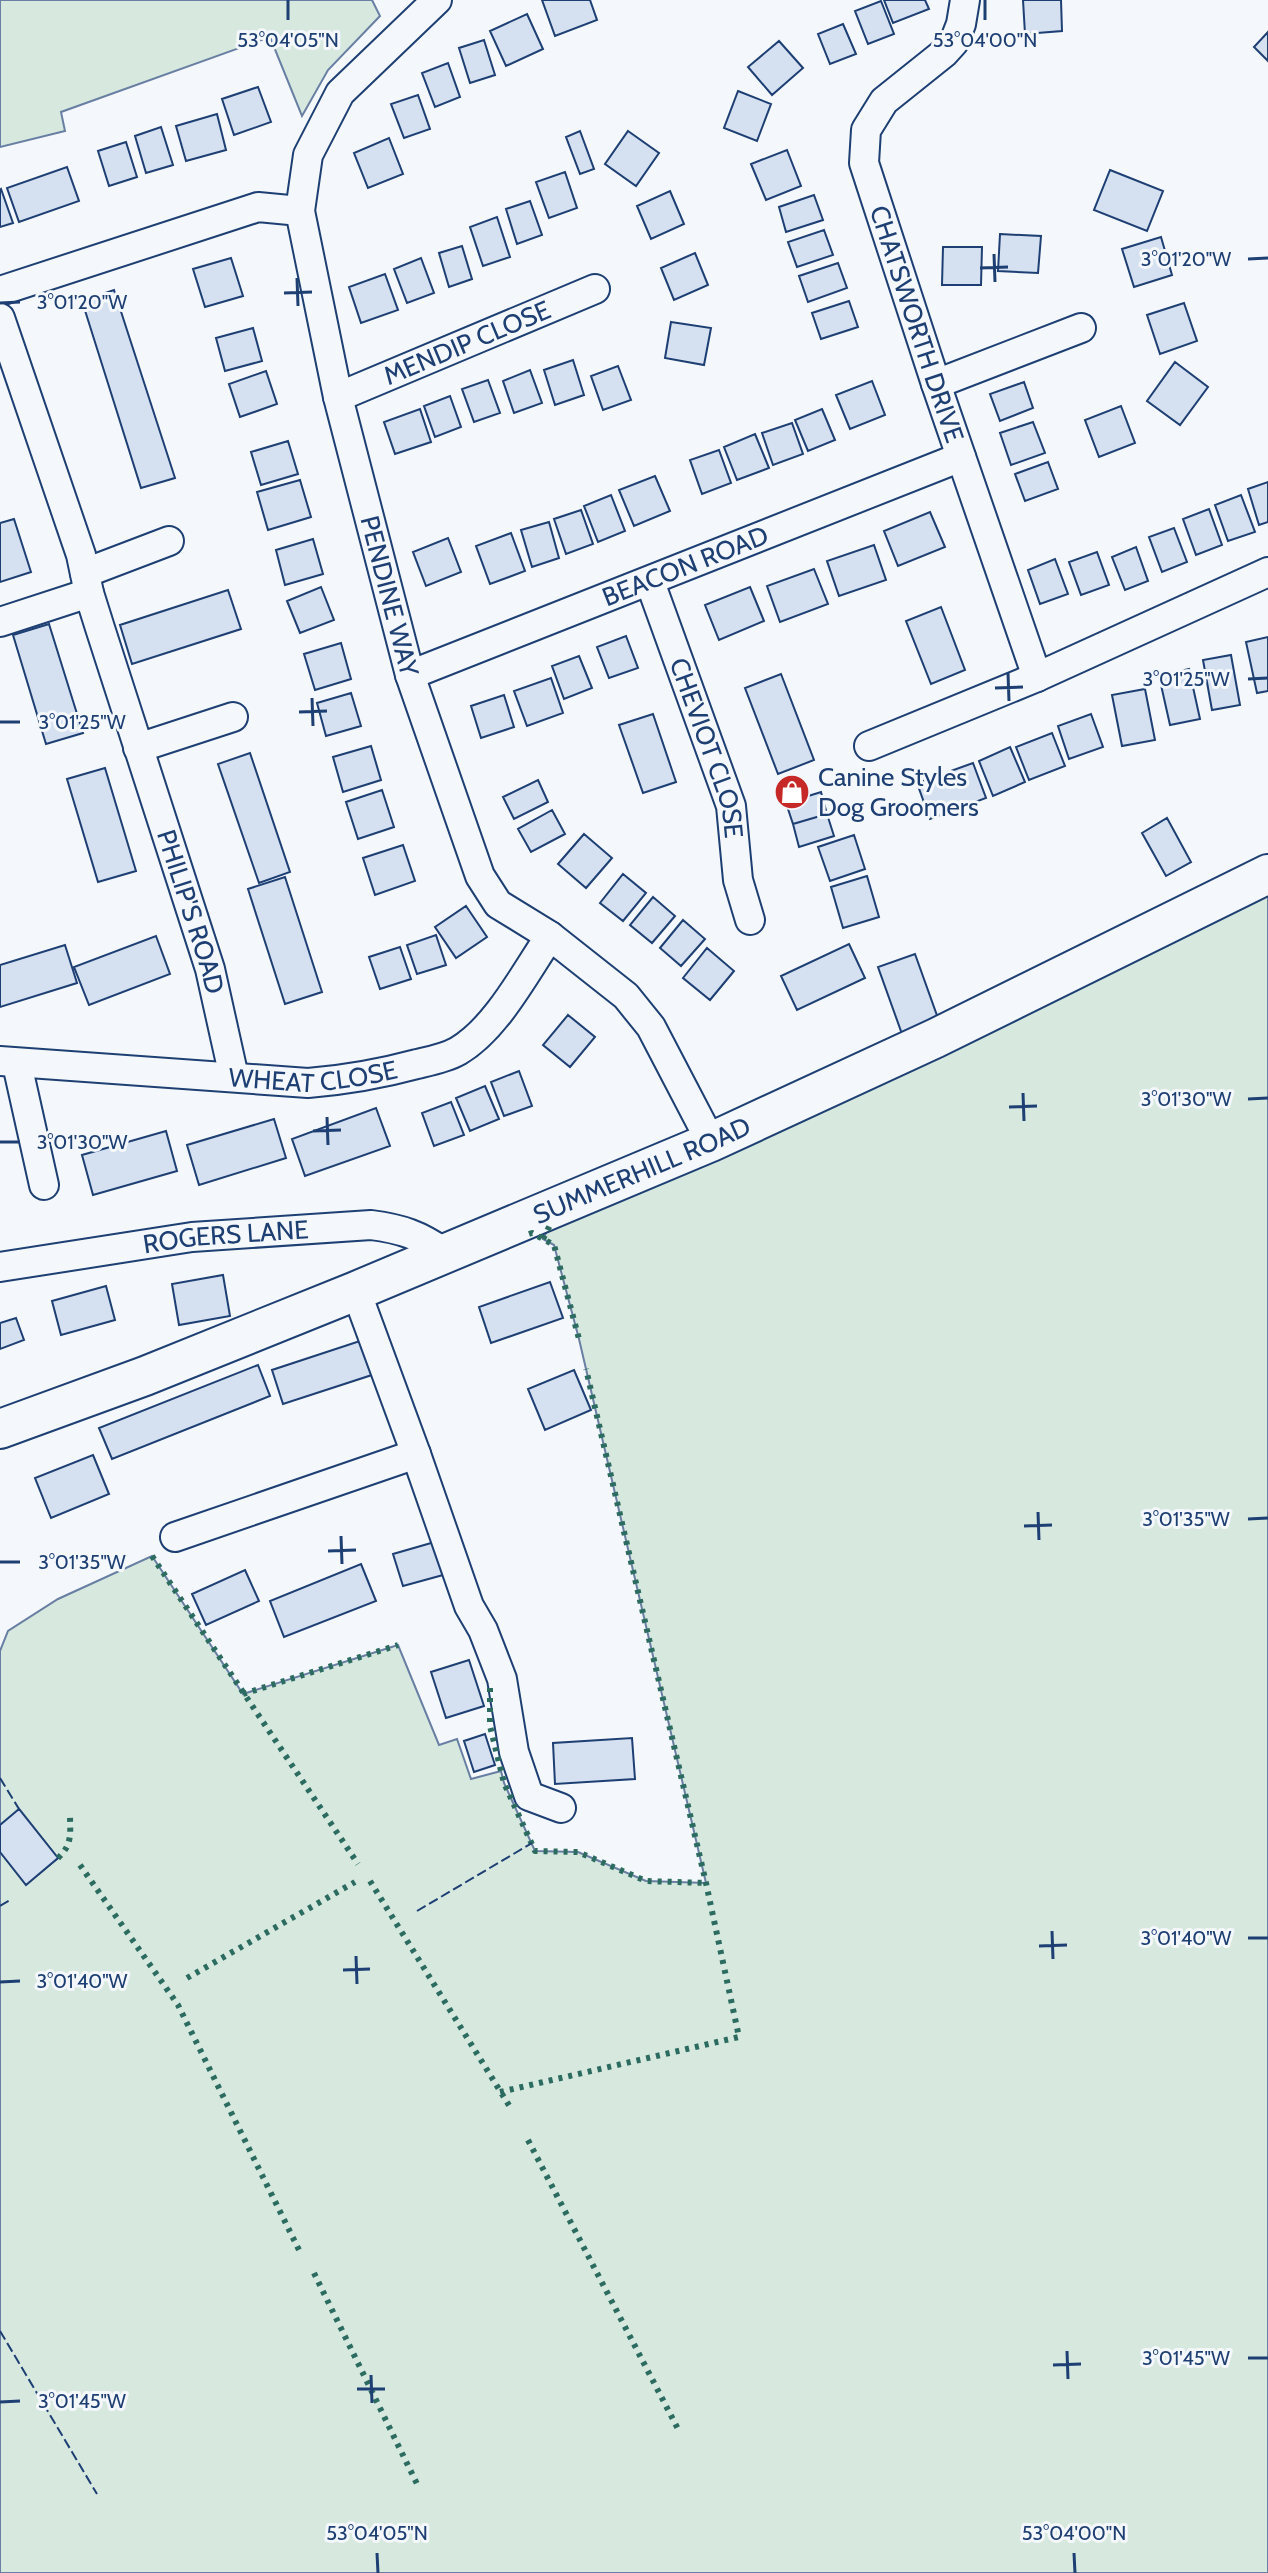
<svg xmlns="http://www.w3.org/2000/svg" width="1268" height="2573" font-family="Cabin,sans-serif">
	<rect width="100%" height="100%" fill="#f4f7fb"/>
	<path fill="#d7e8df" stroke="#687fa3" stroke-width="2" d="M0,0H372L380,16L328,70L302,116L270,37L61,112L65,131L0,147Z
		M1268,886V2573H0V1852L26,1884L58,1858L20,1810L0,1825V1651L8,1631L58,1599L152,1556L243,1694L398,1645L439,1745L457,1739L471,1779L501,1771L504,1783L535,1851L578,1852L646,1881L706,1883L579,1339L554,1245L543,1239L553,1219Z"/>
	<path fill="#d5e0f0" stroke="#1d3f73" stroke-width="2" d="M542,0H590L597,20L555,36Z
		M884,0H925L929,9L893,23Z
		M1023,0H1061L1062,31L1025,34Z
		M881,1L894,34L868,44L855,11Z
		M527,14L543,49L506,66L490,31Z
		M843,24L856,54L830,64L818,34Z
		M1268,32V61L1254,47Z
		M484,40L495,75L470,83L459,48Z
		M779,41L803,68L772,95L748,67Z
		M448,63L460,97L435,107L422,73Z
		M258,87L271,122L234,135L222,99Z
		M738,91L771,104L757,141L724,128Z
		M418,95L430,129L404,138L391,104Z
		M217,114L226,150L186,161L176,126Z
		M161,127L173,165L146,173L135,136Z
		M580,131L594,169L580,174L566,137Z
		M628,131L659,153L636,186L605,164Z
		M389,138L403,174L368,188L354,153Z
		M126,142L137,177L109,186L98,151Z
		M787,150L801,186L766,200L751,164Z
		M67,167L79,201L19,222L7,188Z
		M1110,170L1163,191L1147,231L1094,210Z
		M565,172L577,208L549,218L536,182Z
		M1,189L13,223L0,227V190Z
		M670,191L684,224L651,239L637,206Z
		M814,195L823,220L786,232L779,207Z
		M530,201L542,235L517,244L506,209Z
		M497,217L510,257L483,266L470,227Z
		M824,230L833,255L797,267L788,242Z
		M1000,234L1041,236L1038,273L998,271Z
		M1161,237L1172,275L1134,287L1122,249Z
		M462,246L472,279L449,287L439,253Z
		M943,247H982L981,285H942Z
		M695,253L708,285L674,300L661,268Z
		M231,258L243,296L205,307L193,269Z
		M421,258L434,293L407,303L394,269Z
		M838,263L847,288L808,302L799,276Z
		M385,274L398,310L361,323L349,287Z
		M114,290L175,478L141,488L82,301Z
		M849,301L858,327L821,339L812,313Z
		M1184,303L1197,341L1160,354L1147,315Z
		M671,322L711,328L704,365L665,358Z
		M253,328L262,361L225,371L216,338Z
		M573,360L584,395L555,405L544,370Z
		M1175,362L1208,387L1180,425L1147,401Z
		M618,366L631,400L603,410L591,376Z
		M530,370L542,403L514,413L503,381Z
		M266,371L277,404L240,417L229,384Z
		M488,380L500,413L474,422L462,389Z
		M872,381L885,415L850,429L836,395Z
		M1024,382L1033,408L1000,421L990,394Z
		M450,396L461,427L435,437L424,406Z
		M1121,406L1135,443L1099,457L1085,420Z
		M420,409L431,442L395,454L384,422Z
		M822,409L835,440L808,451L795,420Z
		M1033,422L1045,453L1011,465L1000,433Z
		M792,423L803,454L773,465L762,433Z
		M755,434L769,468L737,480L724,447Z
		M288,441L298,474L261,485L251,452Z
		M719,450L731,483L702,494L690,460Z
		M1048,462L1058,489L1025,501L1015,474Z
		M655,476L670,511L634,526L619,490Z
		M300,480L311,517L268,530L257,492Z
		M1268,482V522L1259,525L1248,489Z
		M611,495L625,531L598,542L584,506Z
		M1241,495L1255,532L1228,541L1215,505Z
		M1209,509L1222,545L1196,555L1183,519Z
		M581,510L593,544L566,554L554,519Z
		M930,512L945,547L898,566L884,531Z
		M14,519L31,572L0,582V523Z
		M549,522L559,558L532,567L521,530Z
		M1174,528L1187,562L1162,572L1149,537Z
		M511,533L525,571L490,584L476,546Z
		M448,538L461,572L426,586L413,552Z
		M313,539L323,574L285,585L276,550Z
		M874,545L886,580L839,596L827,561Z
		M1136,547L1148,581L1125,590L1112,557Z
		M1097,552L1109,585L1081,595L1069,562Z
		M1055,559L1068,594L1040,604L1028,570Z
		M814,569L828,604L780,622L767,586Z
		M321,587L334,620L300,633L287,601Z
		M750,587L764,621L719,640L705,605Z
		M228,590L241,629L132,664L120,625Z
		M941,607L965,670L931,684L906,621Z
		M49,624L83,733L46,744L13,635Z
		M626,636L638,668L609,678L597,647Z
		M1268,637V691L1257,693L1246,642Z
		M341,643L351,679L315,690L304,654Z
		M1231,655L1240,705L1212,710L1203,660Z
		M579,656L592,688L564,699L552,666Z
		M1189,669L1200,719L1170,725L1159,676Z
		M781,674L814,760L778,774L745,688Z
		M551,678L563,713L527,726L514,691Z
		M1145,689L1155,740L1122,746L1112,695Z
		M351,693L361,726L326,736L317,703Z
		M504,695L514,727L481,738L471,706Z
		M653,714L676,782L643,793L619,725Z
		M1091,714L1103,747L1069,759L1058,726Z
		M1052,733L1065,766L1029,780L1016,747Z
		M371,746L381,780L343,792L333,757Z
		M1010,747L1025,782L993,796L979,761Z
		M250,753L290,872L259,883L218,764Z
		M973,763L986,798L930,819L917,783Z
		M105,768L136,871L98,882L67,779Z
		M538,780L548,802L514,819L503,797Z
		M797,783L801,795L788,800L783,788Z
		M382,790L394,827L358,839L346,802Z
		M821,792L827,814L793,824L786,803Z
		M552,810L565,834L531,852L518,829Z
		M827,814L834,836L799,847L793,824Z
		M1167,818L1191,862L1166,876L1142,833Z
		M584,834L612,858L586,888L558,864Z
		M854,835L865,869L830,881L818,847Z
		M403,845L415,881L375,895L363,858Z
		M623,874L646,893L623,921L600,903Z
		M867,876L879,917L843,928L831,887Z
		M285,877L322,992L285,1004L248,889Z
		M653,897L675,916L652,943L630,925Z
		M466,906L487,937L456,958L435,927Z
		M683,920L705,939L681,966L660,948Z
		M436,935L446,965L417,974L407,945Z
		M156,936L170,974L89,1005L74,967Z
		M849,944L865,978L797,1010L781,976Z
		M65,945L77,983L0,1007V965Z
		M400,947L411,979L380,989L369,957Z
		M707,948L734,971L710,1000L683,978Z
		M915,954L939,1021L902,1034L878,967Z
		M568,1015L595,1037L570,1067L543,1045Z
		M519,1071L532,1106L504,1116L491,1082Z
		M485,1086L499,1119L470,1131L456,1098Z
		M451,1102L464,1135L434,1146L422,1113Z
		M376,1108L390,1146L305,1176L292,1139Z
		M274,1119L286,1158L199,1185L187,1145Z
		M166,1131L177,1171L93,1195L82,1155Z
		M223,1275L230,1316L179,1325L172,1284Z
		M550,1282L563,1318L491,1343L479,1307Z
		M106,1286L115,1320L61,1335L52,1301Z
		M16,1318L24,1340L0,1349V1323Z
		M366,1339L378,1373L283,1404L272,1370Z
		M258,1365L270,1396L112,1459L99,1428Z
		M574,1370L591,1410L545,1430L528,1389Z
		M93,1455L109,1494L51,1518L35,1478Z
		M445,1539L454,1572L403,1586L393,1554Z
		M361,1564L376,1601L284,1637L270,1601Z
		M245,1570L259,1601L206,1625L192,1594Z
		M469,1660L484,1706L446,1718L431,1672Z
		M485,1734L495,1765L474,1772L464,1741Z
		M632,1738L635,1779L555,1784L553,1743Z
		M19,1809L58,1858L26,1885L0,1852V1825Z"/>
	<g fill="none" stroke-linecap="round" stroke-linejoin="round">
		<defs>
			<g id="street">
				<path id="s1" d="M437,0L340,93L308,155L300,211L338,397L410,675L480,876L498,904L550,936L626,996L651,1027L711,1142"/>
				<path id="s2" d="M965,0L961,24L954,42L944,53L884,101L866,130L864,163L936,384L1037,677"/>
				<path d="M0,291L258,207L300,211"/>
				<path id="s3" d="M0,318L81,555L89,593L100,628L210,969L234,1077"/>
				<path d="M936,384L1081,328"/>
				<path id="s4" d="M338,397L595,289"/>
				<path d="M85,573L169,541"/>
				<path id="s5" d="M650,582L731,806L738,880L750,920"/>
				<path d="M0,622L89,593"/>
				<path id="s6" d="M410,675L961,457"/>
				<path d="M869,746L1037,677L1268,572"/>
				<path d="M138,748L233,717"/>
				<path id="s7" d="M0,1061L308,1083C345,1080 380,1074 417,1064C430,1061 446,1058 458,1051C496,1029 525,973 550,936"/>
				<path d="M17,1064L44,1185"/>
				<path id="s8" d="M0,1267L192,1237L371,1225C402,1229 419,1235 445,1253"/>
				<path d="M416,1454L469,1606L483,1630L502,1679L514,1752L529,1796L561,1808"/>
				<path d="M175,1537L416,1454L356,1291"/>
			</g>
			<g id="secondary">
				<path id="s9" d="M0,1429L145,1376L356,1291L711,1142L936,1038L1268,874"/>
			</g>
		</defs>
		<use href="#street" stroke="#1d3f73" stroke-width="32"/>
		<use href="#secondary" stroke="#1d3f73" stroke-width="42"/>
		<use href="#street" stroke="#f4f7fb" stroke-width="28"/>
		<use href="#secondary" stroke="#f4f7fb" stroke-width="38"/>
		<path stroke="#2c6c60" stroke-width="6" stroke-dasharray="4 6" stroke-linecap="butt" d="M529,1234L532,1233L554,1245L579,1339
			M543,1239L550,1225
			M152,1556L358,1864
			M490,1688V1726L504,1783L535,1851L578,1852L646,1881L706,1883
			M243,1694L398,1645
			M58,1858C73,1844 70,1833 70,1814
			M80,1865L178,2005L300,2252
			M370,1881L510,2107
			M187,1978L355,1882
			M500,2092L739,2037L706,1883L586,1369
			M528,2140L678,2429
			M314,2273L419,2488"/>
		<path stroke="#1d3f73" stroke-width="2" stroke-dasharray="10 4" stroke-linecap="butt" d="M0,1778L19,1809
			M0,1906L10,1900
			M417,1911L532,1843
			M0,2331L97,2494"/>
	</g>
	<path fill="none" stroke="#1d3f73" stroke-width="3" d="M288,0V20M985,0V20M994,254L995,282M1248,259L1268,258M980,268L1008,267M297,278L298,306M284,293L312,292M0,303L20,302M1008,673L1009,701M1248,679L1268,678M995,688L1023,687M312,698L313,726M299,712L327,711M0,722H20M1023,1093L1024,1121M1248,1099L1268,1098M1009,1107L1037,1106M327,1117L328,1145M313,1131L341,1130M0,1142H20M1038,1512L1039,1540M1248,1519L1268,1518M1024,1526L1052,1525M341,1536L342,1564M328,1551L356,1550M0,1562H20M1052,1931L1053,1959M1248,1938H1268M1039,1946L1067,1945M356,1956L357,1984M343,1970L370,1969M0,1982L20,1981M1067,2351L1068,2379M1248,2358H1268M1053,2365L1081,2364M371,2375L372,2403M357,2389H385M0,2402L20,2401M377,2553L378,2573M1074,2553L1075,2573"/>
	<defs>
		<symbol id="shop-disc" viewBox="-11 -11 22 22"><circle r="9.5" fill="#c62828" stroke="#f4f7fb"/><path d="M-5-2.5h2.3a2.7 3.5 0 0 1 5.4 0H5L5.5 6h-11ZM-1.5-2.5h3a1.5 2.3 0 0 0-3 0Z" fill="#fff"/></symbol>
	</defs>
	<g fill-rule="evenodd">
		<use href="#shop-disc" x="772" y="772" width="40" height="40"/>
	</g>
	<g text-anchor="middle" dominant-baseline="central" stroke-width="6" stroke-linejoin="round" paint-order="stroke">
		<g font-size="26" fill="#1d3f73" stroke="#f4f7fb">
			<text stroke="none"><textPath href="#s2" startOffset="372">CHATSWORTH DRIVE</textPath></text>
			<text stroke="none"><textPath href="#s4" startOffset="140">MENDIP CLOSE</textPath></text>
			<text stroke="none"><textPath href="#s6" startOffset="296">BEACON ROAD</textPath></text>
			<text stroke="none"><textPath href="#s1" startOffset="656">PENDINE WAY</textPath></text>
			<text stroke="none"><textPath href="#s5" startOffset="176">CHEVIOT CLOSE</textPath></text>
			<text stroke="none"><textPath href="#s3" startOffset="624">PHILIP'S ROAD</textPath></text>
			<text stroke="none"><textPath href="#s7" startOffset="314">WHEAT CLOSE</textPath></text>
			<text stroke="none"><textPath href="#s9" startOffset="692">SUMMERHILL ROAD</textPath></text>
			<text stroke="none"><textPath href="#s8" startOffset="228">ROGERS LANE</textPath></text>
		</g>
		<g font-size="26" fill="#1d3f73" stroke="#f4f7fb" text-anchor="start">
			<text x="818" y="777">Canine Styles<tspan x="818" dy="30">Dog Groomers</tspan></text>
		</g>
	</g>
	<g font-size="20" text-anchor="middle" fill="#1d3f73" stroke="#f4f7fb" stroke-width="6" stroke-linejoin="round" paint-order="stroke">
		<text x="288" y="47">53°04'05"N</text>
		<text x="985" y="47">53°04'00"N</text>
		<text x="1186" y="266">3°01'20"W</text>
		<text x="82" y="309">3°01'20"W</text>
		<text x="1186" y="686">3°01'25"W</text>
		<text x="82" y="729">3°01'25"W</text>
		<text x="1186" y="1106">3°01'30"W</text>
		<text x="82" y="1149">3°01'30"W</text>
		<text x="1186" y="1526">3°01'35"W</text>
		<text x="82" y="1569">3°01'35"W</text>
		<text x="1186" y="1945">3°01'40"W</text>
		<text x="82" y="1988">3°01'40"W</text>
		<text x="1186" y="2365">3°01'45"W</text>
		<text x="82" y="2408">3°01'45"W</text>
		<text x="377" y="2540">53°04'05"N</text>
		<text x="1074" y="2540">53°04'00"N</text>
	</g>
</svg>
